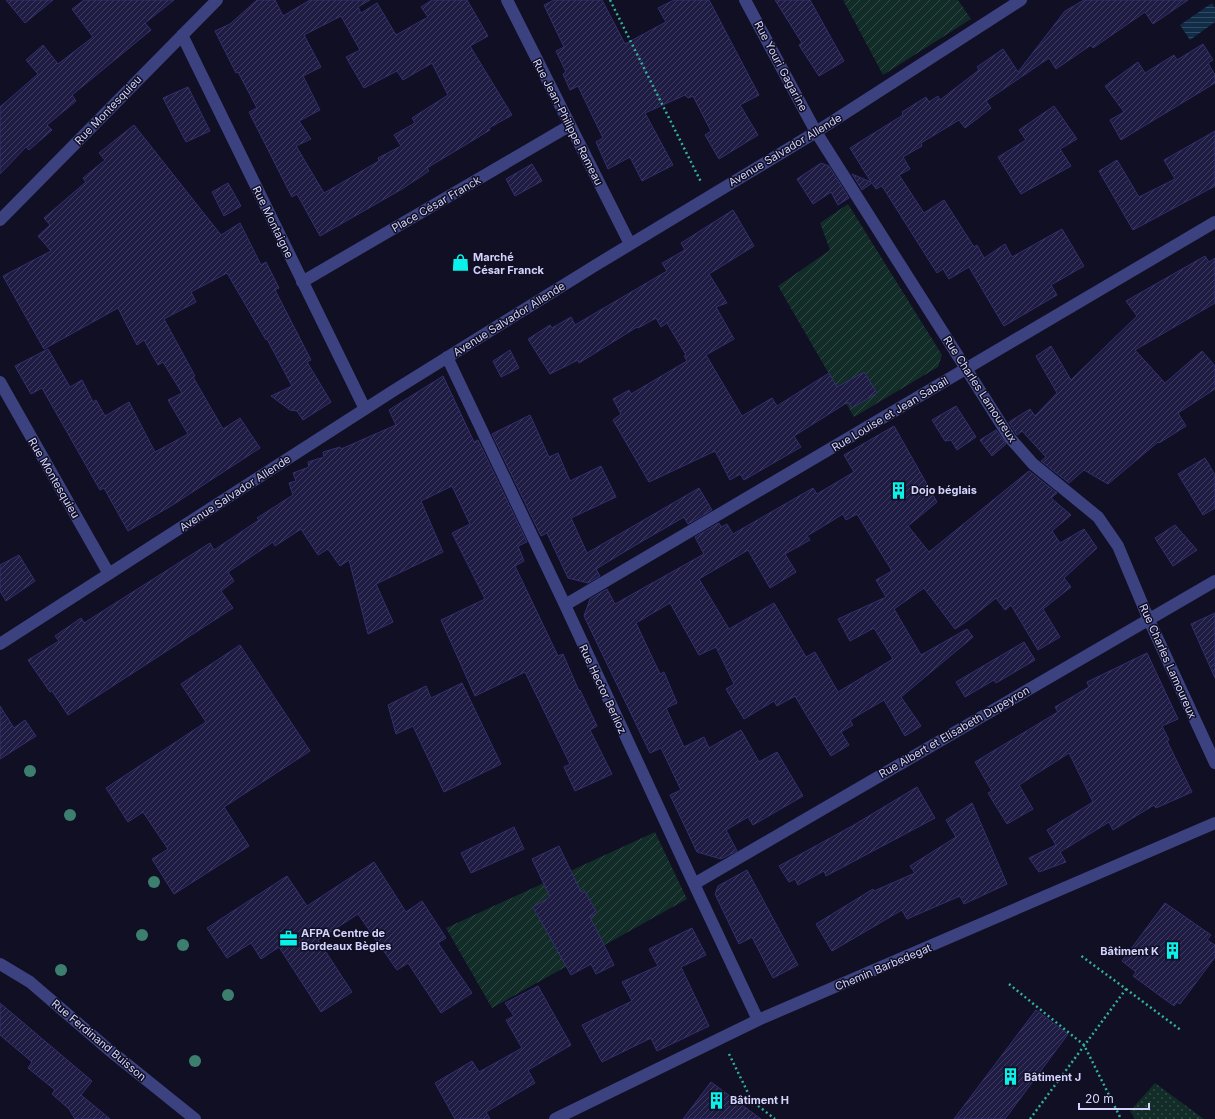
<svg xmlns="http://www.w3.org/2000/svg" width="1215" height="1119" font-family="Inter,sans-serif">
	<defs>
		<pattern id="park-dots" width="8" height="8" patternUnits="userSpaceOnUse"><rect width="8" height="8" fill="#122c28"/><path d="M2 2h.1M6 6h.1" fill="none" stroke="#344a48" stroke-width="1.8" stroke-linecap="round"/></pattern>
		<pattern id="garden-furrows" width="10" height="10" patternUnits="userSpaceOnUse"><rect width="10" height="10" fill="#122c28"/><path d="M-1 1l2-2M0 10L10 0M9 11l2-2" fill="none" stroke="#344a48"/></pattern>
		<pattern id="water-rules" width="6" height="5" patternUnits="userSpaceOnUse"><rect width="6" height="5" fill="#102c46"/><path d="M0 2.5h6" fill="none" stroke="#324a62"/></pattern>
		<pattern id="building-hatch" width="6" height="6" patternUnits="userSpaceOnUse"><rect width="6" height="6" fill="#1f1c43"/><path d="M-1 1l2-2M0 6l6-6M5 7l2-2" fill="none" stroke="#3f3c5f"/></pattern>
	</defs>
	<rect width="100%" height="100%" fill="#100f23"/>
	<path fill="url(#park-dots)" d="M1155,1083L1204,1119H1135L1130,1111Z"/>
	<path fill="url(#garden-furrows)" d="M843,0H958L971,19L883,75Z
		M848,204L942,355L938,367L854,417L778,286L830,250L820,223Z
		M655,832L687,899L492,1008L446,928Z"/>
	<path fill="url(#water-rules)" d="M1212,3L1215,8V22L1190,40L1180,25Z"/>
	<path fill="url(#building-hatch)" stroke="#332f6e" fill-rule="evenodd" d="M6,0H53L25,23Z
		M84,0H174L145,23L151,30L72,95L76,101L47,125L52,130L29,150L26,147L0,174V107L38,74L26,60L43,45L58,64L93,37L72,9Z
		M257,0H275L283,16L310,0H370L358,7L361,13L377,3L396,35L428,17L421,7L432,0H467L488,36L470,46L512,115L489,128L490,130L427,168L429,171L402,189L320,236L297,194L292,197L254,122L249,112L257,108L238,72L236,73L215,31L230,24ZM341,16L360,50L346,57L364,88L397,71L403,80L432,63L448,95L412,118L415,123L394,135L401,146L378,158L379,161L324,193L296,146L311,139L299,121L320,110L303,76L321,67L304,35Z
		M554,0H602L625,44L666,22L658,8L674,0H709L759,95L740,105L758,135L719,159L705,135L711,131L693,96L688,98L685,95L645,113L673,165L642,181L630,157L608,169L596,142L603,138L578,86L570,90L563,74L566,72L556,51L564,47L544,5Z
		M775,0H810L844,61L819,76L799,45L802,43Z
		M1084,0H1188L1153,24L1145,12L1093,48L1091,45L1056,69L1049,58L986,101L991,108L965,128L959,120L921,143L922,146L903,157L910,169L899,175L924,213L944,200L974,247L977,245L984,258L1005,244L1012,257L1062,229L1084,266L1051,285L1057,295L1004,326L969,267L949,279L943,269L937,273L882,186L876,189L872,183L862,190L852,174L871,182L850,148L903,115L902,112L926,97L929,102L938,96L940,100L979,70L977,67L1003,49L1018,72L1065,11Z
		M1203,44L1213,60L1208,63L1215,75V83L1121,140L1110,120L1124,112L1105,86L1138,62L1145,73L1174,55L1177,60Z
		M188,87L210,131L186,142L163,98Z
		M1054,106L1077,139L1060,149L1071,166L1021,194L998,157L1026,140L1019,130Z
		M134,125L221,235L240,223L261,265L266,262L279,288L275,290L311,360L307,362L331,402L303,420L297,411L290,410L271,396L292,386L267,339L266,340L227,273L191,292L196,302L164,319L195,376L193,377L223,429L240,418L260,448L171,506L128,531L104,488L100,490L42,388L31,394L15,366L48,349L70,387L82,380L93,402L96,400L105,416L129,402L155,452L188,434L168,400L182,393L163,362L158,365L144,340L137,345L118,308L44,349L3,276L51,251L38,236L50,225L44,218L86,182L83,178L105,160L99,153Z
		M1215,131V186L1133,230L1099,171L1117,160L1139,197L1175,179L1164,160Z
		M821,163L829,166L849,198L838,205L831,192L813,204L797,179Z
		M532,164L542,181L515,196L506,179Z
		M228,183L241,206L224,216L212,192Z
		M733,210L754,246L709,274L727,303L716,307L734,339L706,355L742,416L772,398L777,406L829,373L837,387L864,372L877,393L852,408L848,402L794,436L801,447L744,480L740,474L730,480L715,451L649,482L613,420L621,414L613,399L629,390L631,394L687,361L684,356L686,355L667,323L661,327L656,318L638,328L637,327L579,363L578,360L550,374L528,339L550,325L552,328L571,317L575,325L667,271L662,263L685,250L681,243Z
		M1205,256L1209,262L1215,258V303L1135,350L1165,383L1202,351L1215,366V389L1178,413L1186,426L1159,443L1158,442L1108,484L1084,470L1069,483L1041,461L1046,457L1022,431L1017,435L1009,422L1030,409L1035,416L1057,393L1036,356L1051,346L1071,380L1137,316L1126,301Z
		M510,350L519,368L501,377L493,361Z
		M443,376L474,442L478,440L527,542L518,546L524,561L515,566L558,656L563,654L579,691L580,690L597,726L590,730L612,774L575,791L564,767L570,764L525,672L475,696L441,620L485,599L452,533L470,524L452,486L421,501L443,552L376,584L393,622L368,634L349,560L340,566L328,549L318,555L301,529L275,546L273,542L228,572L234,581L221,591L233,608L68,715L52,691L50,692L28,660L59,641L55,636L81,618L84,623L210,543L214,550L259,520L257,518L293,495L289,483L296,481L293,473L309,467L308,462L324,457L323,452L340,447L341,449L396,425L389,410Z
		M956,406L976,437L957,450L951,440L945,441L932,420Z
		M530,415L549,457L558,453L570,481L601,466L616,497L571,518L587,553L699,488L712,510L688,524L684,517L634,546L596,569L600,576L588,583L568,578L547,533L541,536L492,434Z
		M894,426L937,502L908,526L929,552L1029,471L1057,493L1051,498L1071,515L1052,531L1060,543L1084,529L1097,548L1064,578L1071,587L1043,609L1060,637L1038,650L1011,605L1005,610L996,598L967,621L955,629L924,588L894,609L921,655L967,629L973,637L901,697L921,726L905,736L884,700L850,720L853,725L841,732L849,745L831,756L795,696L777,706L774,701L744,719L726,689L734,684L716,647L699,655L670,603L636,623L660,674L664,672L677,703L666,708L684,747L704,737L709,748L741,730L759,762L777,752L803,796L753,825L748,817L726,830L737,851L721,859L697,852L670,795L681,790L661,748L650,753L584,616L590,599L607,589L615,604L704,554L695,537L719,523L721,527L727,524L733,534L813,488L817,494L854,472L844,455ZM843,514L846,520L857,514L892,571L876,580L886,597L838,619L850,641L874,628L893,659L838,692L815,652L806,657L774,603L729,629L699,579L748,550L770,588L796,572L785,554L810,540L807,536Z
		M996,430L1006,444L992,456L980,440Z
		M1205,458L1215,475V508L1203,515L1178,474Z
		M1175,525L1197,550L1173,566L1155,538Z
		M19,555L35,581L6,601L0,591V565Z
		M1215,613V678L1191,624Z
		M1024,642L1035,660L996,683L994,680L965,697L956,682Z
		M240,645L310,751L224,807L249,846L174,894L152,859L168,849L143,812L128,822L106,788L206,722L181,684Z
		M1147,653L1178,719L1162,726L1169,740L1167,741L1192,792L1156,808L1154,805L1113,830L1109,822L1060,852L1066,862L1039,872L1029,858L1056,845L1047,830L1093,802L1069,753L1019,785L1033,809L1007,824L988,793L992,791L975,762L1058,712L1055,707L1089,687L1087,682Z
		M462,683L501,764L444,792L413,726L396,734L388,705L426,686L431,698Z
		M0,706L14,728L25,720L36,736L0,759Z
		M917,787L935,818L826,876L824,871L798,885L795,879L789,882L779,866L854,825Z
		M972,803L1007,884L964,904L960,896L907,919L902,910L832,951L816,924L873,889L874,891L915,873L910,866L956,837L946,820Z
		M514,827L524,849L471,873L461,853Z
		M559,846L581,892L584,890L597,913L590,917L614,965L596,974L591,964L571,975L533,907L550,897L532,859Z
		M374,862L406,912L422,901L446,938L438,943L472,993L441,1013L408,963L397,970L358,914L318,940L352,992L321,1012L279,947L261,959L251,943L227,958L207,928L287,876L307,906Z
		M747,870L798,965L773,978L752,937L739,944L715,894L718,886Z
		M1165,903L1211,935L1207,940L1215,945V957L1180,1004L1177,1002L1174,1006L1133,976L1136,972L1122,961Z
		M692,928L706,955L681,967L709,1026L657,1051L651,1038L602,1062L582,1025L632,1001L622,982L658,966L649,949Z
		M538,986L571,1045L528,1070L535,1083L486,1112L490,1119H455L435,1083L472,1061L479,1072L522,1048L506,1020L514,1016L505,1003Z
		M0,1003L92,1081L81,1095L110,1119H75L69,1109L52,1094L55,1090L28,1068L32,1062L0,1035Z
		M1036,1010L1068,1034L1005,1119H954Z
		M711,1082L761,1119H683Z"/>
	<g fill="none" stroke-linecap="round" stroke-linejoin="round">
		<path stroke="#34b098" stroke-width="2.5" stroke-dasharray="2 3" stroke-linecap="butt" d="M610,0L701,182
			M1009,984L1084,1045L1121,1119
			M1126,989L1182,1031
			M729,1054L752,1101L775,1119
			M1030,1119L1126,989L1080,955"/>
		<path stroke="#3c4280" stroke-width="12" d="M507,0L630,244
			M745,0L816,132L1010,438L1033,464L1098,517L1118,546L1149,620L1215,763
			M182,35L365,409
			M0,220L217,0
			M302,282L569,126
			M447,357L565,605L694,884L758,1020
			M0,382L109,574
			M565,605L1215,222
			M0,644L393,391L596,265L816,132L1021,0
			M694,884L1215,581
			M0,964L30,982L108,1049L195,1119
			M555,1119L758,1020L1215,823"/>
	</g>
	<g fill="#3d7f6e">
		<circle cx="30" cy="771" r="6"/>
		<circle cx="70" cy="815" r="6"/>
		<circle cx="154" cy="882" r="6"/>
		<circle cx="142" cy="935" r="6"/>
		<circle cx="183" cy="945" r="6"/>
		<circle cx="61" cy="970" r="6"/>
		<circle cx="228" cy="995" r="6"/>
		<circle cx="195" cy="1061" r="6"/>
	</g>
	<defs>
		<symbol id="shop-bare" viewBox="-9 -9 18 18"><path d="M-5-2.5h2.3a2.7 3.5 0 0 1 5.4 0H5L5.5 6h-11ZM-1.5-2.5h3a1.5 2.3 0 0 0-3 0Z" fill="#0af1ea" stroke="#100f23" stroke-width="2.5" paint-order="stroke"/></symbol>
		<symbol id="building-bare" viewBox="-9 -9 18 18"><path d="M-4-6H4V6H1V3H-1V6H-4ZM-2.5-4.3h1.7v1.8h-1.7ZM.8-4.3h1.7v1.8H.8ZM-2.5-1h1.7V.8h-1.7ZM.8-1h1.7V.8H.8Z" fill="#0af1ea" stroke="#100f23" stroke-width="2.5" paint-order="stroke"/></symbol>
		<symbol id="office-bare" viewBox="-9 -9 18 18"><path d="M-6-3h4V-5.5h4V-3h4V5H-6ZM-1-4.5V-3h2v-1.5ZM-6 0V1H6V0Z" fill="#0af1ea" stroke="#100f23" stroke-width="2.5" paint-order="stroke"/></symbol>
	</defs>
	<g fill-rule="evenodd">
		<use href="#shop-bare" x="448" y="250" width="25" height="25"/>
		<use href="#building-bare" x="886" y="478" width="25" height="25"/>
		<use href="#office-bare" x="276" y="926" width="25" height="25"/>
		<use href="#building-bare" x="1160" y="938" width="25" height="25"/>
		<use href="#building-bare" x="998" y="1064" width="25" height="25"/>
		<use href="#building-bare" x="704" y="1088" width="25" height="25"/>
	</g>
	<g text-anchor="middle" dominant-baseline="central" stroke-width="3" stroke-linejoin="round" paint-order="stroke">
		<g font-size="11" fill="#d3d3fd" stroke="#100f23">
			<text transform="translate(781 66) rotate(62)">Rue Youri Gagarine</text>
			<text transform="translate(108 110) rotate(-46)">Rue Montesquieu</text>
			<text transform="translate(568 122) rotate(63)">Rue Jean-Philippe Rameau</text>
			<text transform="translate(785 150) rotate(-31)">Avenue Salvador Allende</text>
			<text transform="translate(436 204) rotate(-30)">Place César Franck</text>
			<text transform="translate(273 222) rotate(64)">Rue Montaigne</text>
			<text transform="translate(509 319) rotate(-32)">Avenue Salvador Allende</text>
			<text transform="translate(980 389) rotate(57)">Rue Charles Lamoureux</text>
			<text transform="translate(890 414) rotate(-31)">Rue Louise et Jean Sabail</text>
			<text transform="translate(54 478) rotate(60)">Rue Montesquieu</text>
			<text transform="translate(235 493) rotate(-33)">Avenue Salvador Allende</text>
			<text transform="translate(1168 661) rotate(66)">Rue Charles Lamoureux</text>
			<text transform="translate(603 689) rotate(65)">Rue Hector Berlioz</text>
			<text transform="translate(954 732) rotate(-30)">Rue Albert et Elisabeth Dupeyron</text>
			<text transform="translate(883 967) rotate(-23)">Chemin Barbedegat</text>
			<text transform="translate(99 1040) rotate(40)">Rue Ferdinand Buisson</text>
		</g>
		<g font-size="11" font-weight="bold" fill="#d3d3fd" stroke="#100f23" text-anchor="start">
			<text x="473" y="257">Marché<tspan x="473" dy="13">César Franck</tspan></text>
			<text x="911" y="490">Dojo béglais</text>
			<text x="301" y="933">AFPA Centre de<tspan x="301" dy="13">Bordeaux Bègles</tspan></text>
			<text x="1159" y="951" text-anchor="end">Bâtiment K</text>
			<text x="1024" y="1077">Bâtiment J</text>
			<text x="730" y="1100">Bâtiment H</text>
		</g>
	</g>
	<path d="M1079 1103v6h70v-6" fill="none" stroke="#d3d3fd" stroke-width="2"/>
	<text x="1085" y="1103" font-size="12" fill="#d3d3fd" stroke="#100f23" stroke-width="3" paint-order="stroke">20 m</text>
</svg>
